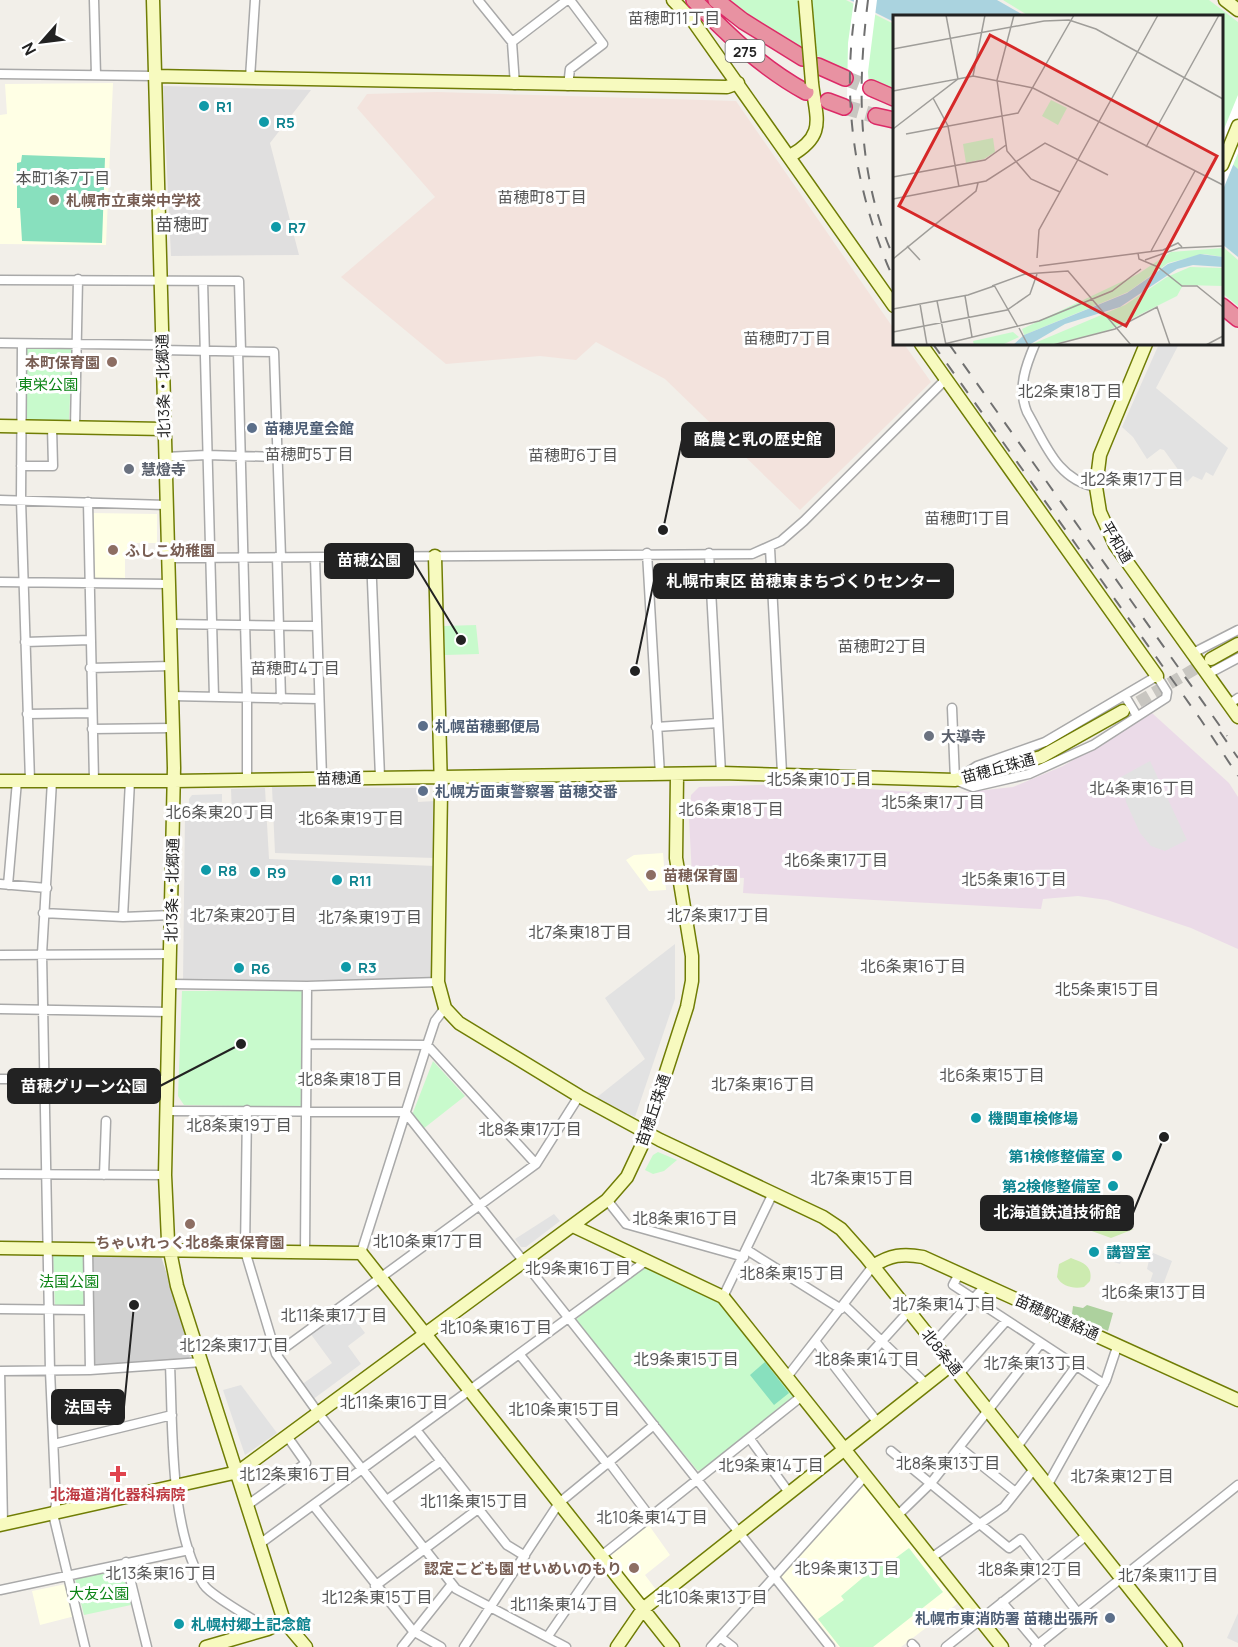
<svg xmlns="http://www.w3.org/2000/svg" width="1238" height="1647" font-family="Manrope,'Noto Sans JP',sans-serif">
	<rect width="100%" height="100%" fill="#f2efe9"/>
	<path fill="#e0dfdf" d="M163,86L311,90L270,143L299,255L171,256Z
		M272,787L417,788L418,802L434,801L435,858L275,853Z
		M265,788L269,859L435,866L432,980L183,981L185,816H232L231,789Z"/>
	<path fill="#ebdbe8" d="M1152,713L1229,783L1238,797V949L1191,928L1107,900L1078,896L1043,899L1041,909L743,893L744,878L692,876L689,818L691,795L699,787L786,784L949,794L1013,787L1063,766Z"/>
	<path fill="#ffffe5" d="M113,83L106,245L0,244V115L7,114L5,84Z
		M91,513L157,514V543H135V556L125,557V581H92Z
		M663,853L666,890L649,891L626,860L634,855Z
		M863,1484L957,1604L901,1647H838L779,1575Z
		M648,1524L670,1555L645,1575L657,1591L643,1603L608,1558Z
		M66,1584L75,1616L40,1625L32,1591Z"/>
	<path fill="#d0d0d0" d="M91,1256H161L192,1354L187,1360L93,1369Z"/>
	<path fill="#f3e3dd" d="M437,92L736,101L894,329V344H904L931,382L800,510L665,379L596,342L576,360L540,356L446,364L341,277L435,197L357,108L367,94Z"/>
	<path fill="#cdebb0" d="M1056,1187L1071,1192L1066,1207L1054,1203Z
		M1078,1226L1134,1229L1111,1238Z
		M1071,1258C1084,1263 1093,1266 1090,1281L1084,1287C1074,1289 1062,1287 1057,1277L1059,1264Z"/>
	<path fill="#add19e" d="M1087,1305L1113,1313L1108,1331L1072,1314L1073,1306L1083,1308Z"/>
	<path fill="#c8facc" d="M718,0H846L894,24V90C830,65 777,36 718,0Z
		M1003,0H1209L1238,22V177L1222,164V16H1029Z
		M1222,246L1238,260V306L1222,293Z
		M28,347L72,348L69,422L25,420V348Z
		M476,625L479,654L445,655L444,626Z
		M182,991H303L301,1107L184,1105L178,1096Z
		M433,1061L465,1096L423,1129L412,1115Z
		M658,1152L677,1160L664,1171L653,1174L645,1170L653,1155Z
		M53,1255L83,1256L85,1306L55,1307Z
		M644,1266L721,1304L795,1396L701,1471L697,1470L574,1321Z
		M909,1548L943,1592L873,1647H840L818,1619L844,1600L841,1596L885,1559L889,1563Z
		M122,1569L131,1605L84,1615L75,1579Z"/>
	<path fill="#88e0be" d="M22,155L105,158L102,243L22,241L20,208H17V163L21,162Z
		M765,1362L789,1393L774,1405L750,1375Z"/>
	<path fill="#e2e2e2" d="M1159,344H1179L1156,388L1228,448L1213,476L1206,472L1202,480L1193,476L1187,482L1164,450L1160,449L1147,459L1133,437L1122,427Z
		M1150,761L1187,840L1165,851L1151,846L1140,833L1126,802L1121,777Z
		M222,794V802L196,803L195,814H189V799L192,795Z
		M675,944V999L635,1117L596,1098L645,1059L605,998Z
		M554,1214L560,1221L526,1247H521L515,1239Z
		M1109,1247L1124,1252L1120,1264L1105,1259Z
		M1151,1252L1172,1261L1157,1301L1145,1297L1153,1273L1147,1269Z
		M346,1307L365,1333L348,1346L361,1364L312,1400L301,1385L332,1363L310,1333Z
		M241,1385L277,1433L245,1455L223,1390Z
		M1004,1605L1016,1619L1000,1631L989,1617Z
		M1238,1613V1643L1227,1638Z"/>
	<path fill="#aad3df" d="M850,0H997L1025,16H894V22Z
		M1222,155L1238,169V257L1222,244Z"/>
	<path fill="#fff" d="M854,0H877L868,72L870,99H847L848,43Z
		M1238,95V153L1222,192V134Z"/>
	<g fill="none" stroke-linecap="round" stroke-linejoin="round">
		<path stroke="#c8c6c1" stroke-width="12" stroke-dasharray="12 6" stroke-linecap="butt" d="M1123,711L1210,660"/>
		<path stroke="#c8c6c1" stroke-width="15" stroke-dasharray="15 8" stroke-linecap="butt" d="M845,78L871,88
			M844,107L876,116"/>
		<defs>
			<path id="street" d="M94,0L96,75
				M478,0L512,42L515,85
				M512,42L567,0
				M0,74L155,76
				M250,78L255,0
				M568,86L570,69L603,44L570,0
				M0,280L239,281L241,351
				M203,281L214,697
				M0,343L161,345
				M22,344L21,500L30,781
				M1035,344C1026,365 1017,388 1027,412C1045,443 1057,480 1096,487
				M161,350L274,352L281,557
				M238,351L247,698V779
				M75,428L78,279
				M165,457L207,455L277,457
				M21,466H53L52,427
				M0,500L166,505
				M88,502L94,781
				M770,548L782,773
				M647,553L660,775
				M709,553L721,773
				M277,557L281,699
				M371,557L380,777
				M167,558L752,554L781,541L804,521L946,379
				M315,558L322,778
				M0,582L169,584
				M170,624L317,626
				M25,642L90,640
				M1193,653L1238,630
				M90,668L171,666
				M1208,674L1238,658
				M1157,676L1167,692L1166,698L1093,745L1029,774L973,787L955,780L977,766L1045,742Z
				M172,696L319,699
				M1125,696L1137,716
				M1229,704L1238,698
				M952,708L955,780
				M27,714L92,713
				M656,727L718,723
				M92,729L173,728
				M52,781L42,954L50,1371L56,1505L53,1514L85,1647
				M0,884L47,888
				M8,885L17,781
				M43,913L123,917L172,915
				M123,917L130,781
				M0,955L171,954
				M171,984L307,986L305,1253
				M307,986L438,982
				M0,1009L170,1012
				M307,1044L427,1045L536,1164
				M0,1079L168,1080
				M247,1110L245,1251L276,1354L319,1414L456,1589L566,1647
				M168,1111L405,1112L830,1647
				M0,1174L165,1175
				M104,1175L106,1121
				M607,1200L626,1224L744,1257
				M88,1250L90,1370
				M747,1250L841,1309
				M361,1253L427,1045L435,1021L445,1008
				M959,1274L953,1285L1104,1384
				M723,1297L773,1193
				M844,1305L926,1384
				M0,1309L89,1310
				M815,1341L878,1423
				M934,1343L985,1286
				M276,1354L536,1164L579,1096
				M520,1355L607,1464L611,1465L651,1518
				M862,1363L909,1311
				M170,1365C173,1429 169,1530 204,1585C210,1595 255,1620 268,1629
				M0,1371L90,1370L202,1362
				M0,1371L3,1524
				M959,1374L1006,1321
				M787,1377L873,1266
				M417,1431L507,1545L525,1556
				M750,1439L790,1494
				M54,1444L172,1415
				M1017,1447L1076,1366
				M960,1448L1014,1491
				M891,1451L1009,1548L1021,1539L1078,1613
				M1047,1486L1106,1380L1118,1344
				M387,1500L441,1461
				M249,1504L306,1463L287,1436
				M313,1505L413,1631L441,1647
				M898,1515L931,1483L1041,1343
				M261,1543L646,1261
				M931,1558L1004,1507L1034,1469
				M126,1562L147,1647
				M375,1586L478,1509
				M0,1590L189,1550
				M1002,1602L1040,1647
				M548,1636L605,1553L802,1396
				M720,1637L733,1647
				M912,1644L915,1647
				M402,1647L452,1584
				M464,1647L559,1503L654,1425
				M711,1647L865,1476
				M946,1647L1087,1535
				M1035,1647L1238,1485"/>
			<path id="secondary" d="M153,0L174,768L165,1175L168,1241L177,1286L284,1621L306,1647
				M673,0L693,21L894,306
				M1225,0L1238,10
				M155,76L727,87L738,83
				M790,156C827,135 816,119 812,83
				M1222,165L1238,126
				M921,344L1157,676
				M1146,344L1100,455L1096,487L1100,512L1115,545L1238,717
				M0,426L164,429
				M435,556L441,791L438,982L445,1008L459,1023L579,1096L660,1140L823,1217L841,1229L866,1257L1176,1647
				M1211,659L1238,644
				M0,781H174L721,773L955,780L1041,757L1123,711
				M573,1226L723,1297L1002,1647
				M0,1248L361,1253L673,1647
				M873,1266C890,1255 903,1253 923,1257L1238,1400
				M0,1525L238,1472L607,1200L627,1177L643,1143L687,1007L692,981V956L676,858L677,775
				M206,1647L268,1629L284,1621
				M617,1647L643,1609L952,1364"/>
			<path id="highway" d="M694,0C728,35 762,68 806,92
				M716,0L743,21L803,58
				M818,66L845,78
				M871,88L894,98
				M828,101L844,107
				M876,116L894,120
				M1222,306L1238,319"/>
		</defs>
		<use href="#street" stroke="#a9a9a9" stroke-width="11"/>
		<use href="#secondary" stroke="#707d05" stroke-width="15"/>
		<use href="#highway" stroke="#dc2a67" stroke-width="18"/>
		<use href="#street" stroke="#fff" stroke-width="8"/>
		<use href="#secondary" stroke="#f7fabf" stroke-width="12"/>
		<use href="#highway" stroke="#e892a2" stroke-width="15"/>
		<path stroke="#707070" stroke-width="2" stroke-dasharray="12 12" stroke-linecap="butt" d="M857,0C840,96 854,191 894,280
			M868,0C857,88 857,176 894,258
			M933,344L1201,720L1238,776
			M949,344L1227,736
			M1220,732L1238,758"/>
		<defs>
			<path id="secondary-bridge" d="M805,0L812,83"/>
		</defs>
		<use href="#secondary-bridge" stroke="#707d05" stroke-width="15" stroke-linecap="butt"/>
		<use href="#secondary-bridge" stroke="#f7fabf" stroke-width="12"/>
	</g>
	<g fill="#0f9aa8" stroke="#fff" stroke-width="2">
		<circle cx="204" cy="106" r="6"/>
		<circle cx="264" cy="122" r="6"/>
		<circle cx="276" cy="227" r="6"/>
		<circle cx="206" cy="870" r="6"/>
		<circle cx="255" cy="872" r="6"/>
		<circle cx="337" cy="880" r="6"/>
		<circle cx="346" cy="967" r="6"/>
		<circle cx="239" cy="968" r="6"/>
		<circle cx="976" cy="1118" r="6"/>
		<circle cx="1117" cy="1156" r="6"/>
		<circle cx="1113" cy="1186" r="6"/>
		<circle cx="1094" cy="1252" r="6"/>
		<circle cx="179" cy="1624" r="6"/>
	</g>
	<g fill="#8d6e63" stroke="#fff" stroke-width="2">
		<circle cx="54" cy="200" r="6"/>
		<circle cx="112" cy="362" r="6"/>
		<circle cx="113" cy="550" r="6"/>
		<circle cx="651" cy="875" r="6"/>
		<circle cx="190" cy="1224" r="6"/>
		<circle cx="634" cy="1568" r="6"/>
	</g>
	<g fill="#5c6f8a" stroke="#fff" stroke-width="2">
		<circle cx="252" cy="428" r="6"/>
		<circle cx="423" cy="726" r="6"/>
		<circle cx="423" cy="791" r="6"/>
		<circle cx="1110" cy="1618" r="6"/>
	</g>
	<g fill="#6b7280" stroke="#fff" stroke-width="2">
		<circle cx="129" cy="469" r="6"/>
		<circle cx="929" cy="736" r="6"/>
	</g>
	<path fill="#e0444e" stroke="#fff" stroke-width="2" d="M115 1465h6v6h6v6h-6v6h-6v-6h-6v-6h6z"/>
	<g text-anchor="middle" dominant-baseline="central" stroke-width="6" stroke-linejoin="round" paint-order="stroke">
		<rect fill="#fff" stroke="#646464" stroke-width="1.5" x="725.5" y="40" width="39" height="22" rx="4.5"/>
		<g font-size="14" font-weight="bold" fill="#222">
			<text x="745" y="51">275</text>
		</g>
		<g font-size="15" font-weight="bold" fill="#0d838f" stroke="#fff" text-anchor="start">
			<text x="216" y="106">R1</text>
			<text x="276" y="122">R5</text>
			<text x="288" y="227">R7</text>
			<text x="218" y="870">R8</text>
			<text x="267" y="872">R9</text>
			<text x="349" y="880">R11</text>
			<text x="358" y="967">R3</text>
			<text x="251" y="968">R6</text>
			<text x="988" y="1118">機関車検修場</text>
			<text x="1105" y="1156" text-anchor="end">第1検修整備室</text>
			<text x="1101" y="1186" text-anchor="end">第2検修整備室</text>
			<text x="1106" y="1252">講習室</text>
			<text x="191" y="1624">札幌村郷土記念館</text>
		</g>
		<g font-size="15" font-weight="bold" fill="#785e54" stroke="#fff" text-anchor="start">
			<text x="66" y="200">札幌市立東栄中学校</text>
			<text x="100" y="362" text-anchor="end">本町保育園</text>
			<text x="125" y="550">ふしこ幼稚園</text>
			<text x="663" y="875">苗穂保育園</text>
			<text x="190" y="1242" text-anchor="middle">ちゃいれっく北8条東保育園</text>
			<text x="622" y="1568" text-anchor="end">認定こども園 せいめいのもり</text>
		</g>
		<g font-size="15" fill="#0c8416" stroke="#fff">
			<text x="48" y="384">東栄公園</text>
			<text x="69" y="1281">法国公園</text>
			<text x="99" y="1593">大友公園</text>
		</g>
		<g font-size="15" fill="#222" stroke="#fff">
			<text transform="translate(163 386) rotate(-91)">北13条・北郷通</text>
			<text transform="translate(1117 542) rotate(59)">平和通</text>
			<text transform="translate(998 768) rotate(-15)">苗穂丘珠通</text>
			<text transform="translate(339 778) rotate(-1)">苗穂通</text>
			<text transform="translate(172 890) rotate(-89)">北13条・北郷通</text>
			<text transform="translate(653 1110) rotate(-71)">苗穂丘珠通</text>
			<text transform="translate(1057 1317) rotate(24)">苗穂駅連絡通</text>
			<text transform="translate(942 1352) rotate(51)">北8条通</text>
		</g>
		<g font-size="15" font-weight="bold" fill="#4e5e75" stroke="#fff" text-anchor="start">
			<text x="264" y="428">苗穂児童会館</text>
			<text x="435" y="726">札幌苗穂郵便局</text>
			<text x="435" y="791">札幌方面東警察署 苗穂交番</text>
			<text x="1098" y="1618" text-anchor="end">札幌市東消防署 苗穂出張所</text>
		</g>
		<g font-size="15" font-weight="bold" fill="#5b616d" stroke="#fff" text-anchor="start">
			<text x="141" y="469">慧燈寺</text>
			<text x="941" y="736">大導寺</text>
		</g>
		<g font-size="15" font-weight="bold" fill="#be3a42" stroke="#fff">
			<text x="118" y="1494">北海道消化器科病院</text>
		</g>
		<g font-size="16" fill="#555" stroke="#fff">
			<text x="674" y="18">苗穂町11丁目</text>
			<text x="63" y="178">本町1条7丁目</text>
			<text x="542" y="197">苗穂町8丁目</text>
			<text x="787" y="338">苗穂町7丁目</text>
			<text x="1070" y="391">北2条東18丁目</text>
			<text x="309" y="454">苗穂町5丁目</text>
			<text x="573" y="455">苗穂町6丁目</text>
			<text x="1132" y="479">北2条東17丁目</text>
			<text x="967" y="518">苗穂町1丁目</text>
			<text x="882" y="646">苗穂町2丁目</text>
			<text x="295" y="668">苗穂町4丁目</text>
			<text x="819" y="779">北5条東10丁目</text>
			<text x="1142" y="788">北4条東16丁目</text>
			<text x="933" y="802">北5条東17丁目</text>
			<text x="731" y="809">北6条東18丁目</text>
			<text x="220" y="812">北6条東20丁目</text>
			<text x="351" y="818">北6条東19丁目</text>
			<text x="836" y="860">北6条東17丁目</text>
			<text x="1014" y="879">北5条東16丁目</text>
			<text x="243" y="915">北7条東20丁目</text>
			<text x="718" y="915">北7条東17丁目</text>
			<text x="370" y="917">北7条東19丁目</text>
			<text x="580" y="932">北7条東18丁目</text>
			<text x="913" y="966">北6条東16丁目</text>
			<text x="1107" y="989">北5条東15丁目</text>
			<text x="992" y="1075">北6条東15丁目</text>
			<text x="350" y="1079">北8条東18丁目</text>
			<text x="763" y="1084">北7条東16丁目</text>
			<text x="239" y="1125">北8条東19丁目</text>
			<text x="530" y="1129">北8条東17丁目</text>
			<text x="862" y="1178">北7条東15丁目</text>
			<text x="685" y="1218">北8条東16丁目</text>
			<text x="428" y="1241">北10条東17丁目</text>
			<text x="578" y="1268">北9条東16丁目</text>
			<text x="792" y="1273">北8条東15丁目</text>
			<text x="1154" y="1292">北6条東13丁目</text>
			<text x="944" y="1304">北7条東14丁目</text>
			<text x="334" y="1315">北11条東17丁目</text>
			<text x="496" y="1327">北10条東16丁目</text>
			<text x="234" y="1345">北12条東17丁目</text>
			<text x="686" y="1359">北9条東15丁目</text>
			<text x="867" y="1359">北8条東14丁目</text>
			<text x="1035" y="1363">北7条東13丁目</text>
			<text x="394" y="1402">北11条東16丁目</text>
			<text x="564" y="1409">北10条東15丁目</text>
			<text x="948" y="1463">北8条東13丁目</text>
			<text x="771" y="1465">北9条東14丁目</text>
			<text x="295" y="1474">北12条東16丁目</text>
			<text x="1122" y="1476">北7条東12丁目</text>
			<text x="474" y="1501">北11条東15丁目</text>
			<text x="652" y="1517">北10条東14丁目</text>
			<text x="847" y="1568">北9条東13丁目</text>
			<text x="1030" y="1569">北8条東12丁目</text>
			<text x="161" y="1573">北13条東16丁目</text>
			<text x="1168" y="1575">北7条東11丁目</text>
			<text x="377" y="1597">北12条東15丁目</text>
			<text x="712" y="1597">北10条東13丁目</text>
			<text x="564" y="1604">北11条東14丁目</text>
		</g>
		<g font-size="18" fill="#555" stroke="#fff">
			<text x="182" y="224">苗穂町</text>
		</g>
	</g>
	<g transform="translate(893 15)">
		<rect width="330" height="330" fill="#f2efe9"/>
		<path d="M158,85L174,93L165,110L149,101ZM100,123L102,137L91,144L73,148L70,129ZM330,233V242L311,239L275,248L235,277L131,320L129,314L245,259L278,237ZM297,252L330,253V271L290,270L284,281L216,315L157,330H137L232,290L274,262ZM120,317L126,322L109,330H81L80,326Z" fill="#c8facc"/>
		<path d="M307,239L330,242V252L300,250L284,254L227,292L172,309L136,330H120L131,320L234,278L275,249Z" fill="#aad3df"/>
		<path fill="none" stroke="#9f9d99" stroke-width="1.5" d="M121,0L104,65L114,136L138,164L167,177M0,34L151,6L176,5L203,14L330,84M80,61L140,73L330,170M0,76L65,64L53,0M40,83L55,111L66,172M0,114L65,64L80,61L92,0M13,119L125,98L181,0M253,132L326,0M0,162L92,145L113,130M0,184L93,166L152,128L215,160M14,231L27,245M258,236L302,156M245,238L246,244L265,252L289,271H304L330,292M144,243L146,215L265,0M0,244L83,176L85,168M252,245L286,233L330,231M146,251L270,235L285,228L289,232M101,270L125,312M99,271L132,259L175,256L238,330M72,281L79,322M44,286L53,330M27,289L34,330M0,294L75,280L101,271M126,313L135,330M0,317L114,295L137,279L144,259M47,330L146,306L219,276L248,254M160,330L222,314L264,292L277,330M313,330L330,321"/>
		<path fill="#d62828" fill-opacity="0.15" stroke="#d62828" stroke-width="3" d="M97,20L324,141L233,311L6,191Z"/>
		<rect width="330" height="330" fill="none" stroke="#222" stroke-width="3"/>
	</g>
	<path fill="none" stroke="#222" stroke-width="2" d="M663 530L682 440M461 640L413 561M635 671L654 581M241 1044L160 1086M1164 1137L1133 1213M134 1305L124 1407"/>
	<g fill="#222" stroke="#fff" stroke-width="2">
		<circle cx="663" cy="530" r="6"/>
		<circle cx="461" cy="640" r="6"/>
		<circle cx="635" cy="671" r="6"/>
		<circle cx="241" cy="1044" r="6"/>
		<circle cx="1164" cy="1137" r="6"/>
		<circle cx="134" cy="1305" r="6"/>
	</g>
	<g fill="#222" stroke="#222" stroke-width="2">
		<rect x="682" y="423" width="152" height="34" rx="6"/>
		<rect x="325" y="544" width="88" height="34" rx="6"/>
		<rect x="654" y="564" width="299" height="34" rx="6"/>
		<rect x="8" y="1069" width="152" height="34" rx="6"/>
		<rect x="981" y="1196" width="152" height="34" rx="6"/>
		<rect x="52" y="1390" width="72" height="34" rx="6"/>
	</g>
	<g font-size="16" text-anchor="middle" font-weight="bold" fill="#fff">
		<text x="758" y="445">酪農と乳の歴史館</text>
		<text x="369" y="566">苗穂公園</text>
		<text x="804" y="587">札幌市東区 苗穂東まちづくりセンター</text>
		<text x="84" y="1092">苗穂グリーン公園</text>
		<text x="1057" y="1218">北海道鉄道技術館</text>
		<text x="88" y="1413">法国寺</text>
	</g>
	<g transform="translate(42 42) rotate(242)" stroke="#ffffff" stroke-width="4.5" paint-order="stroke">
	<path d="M0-4.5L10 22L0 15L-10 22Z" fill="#222222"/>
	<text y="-9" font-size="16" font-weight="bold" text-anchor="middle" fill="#222222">N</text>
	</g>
</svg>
